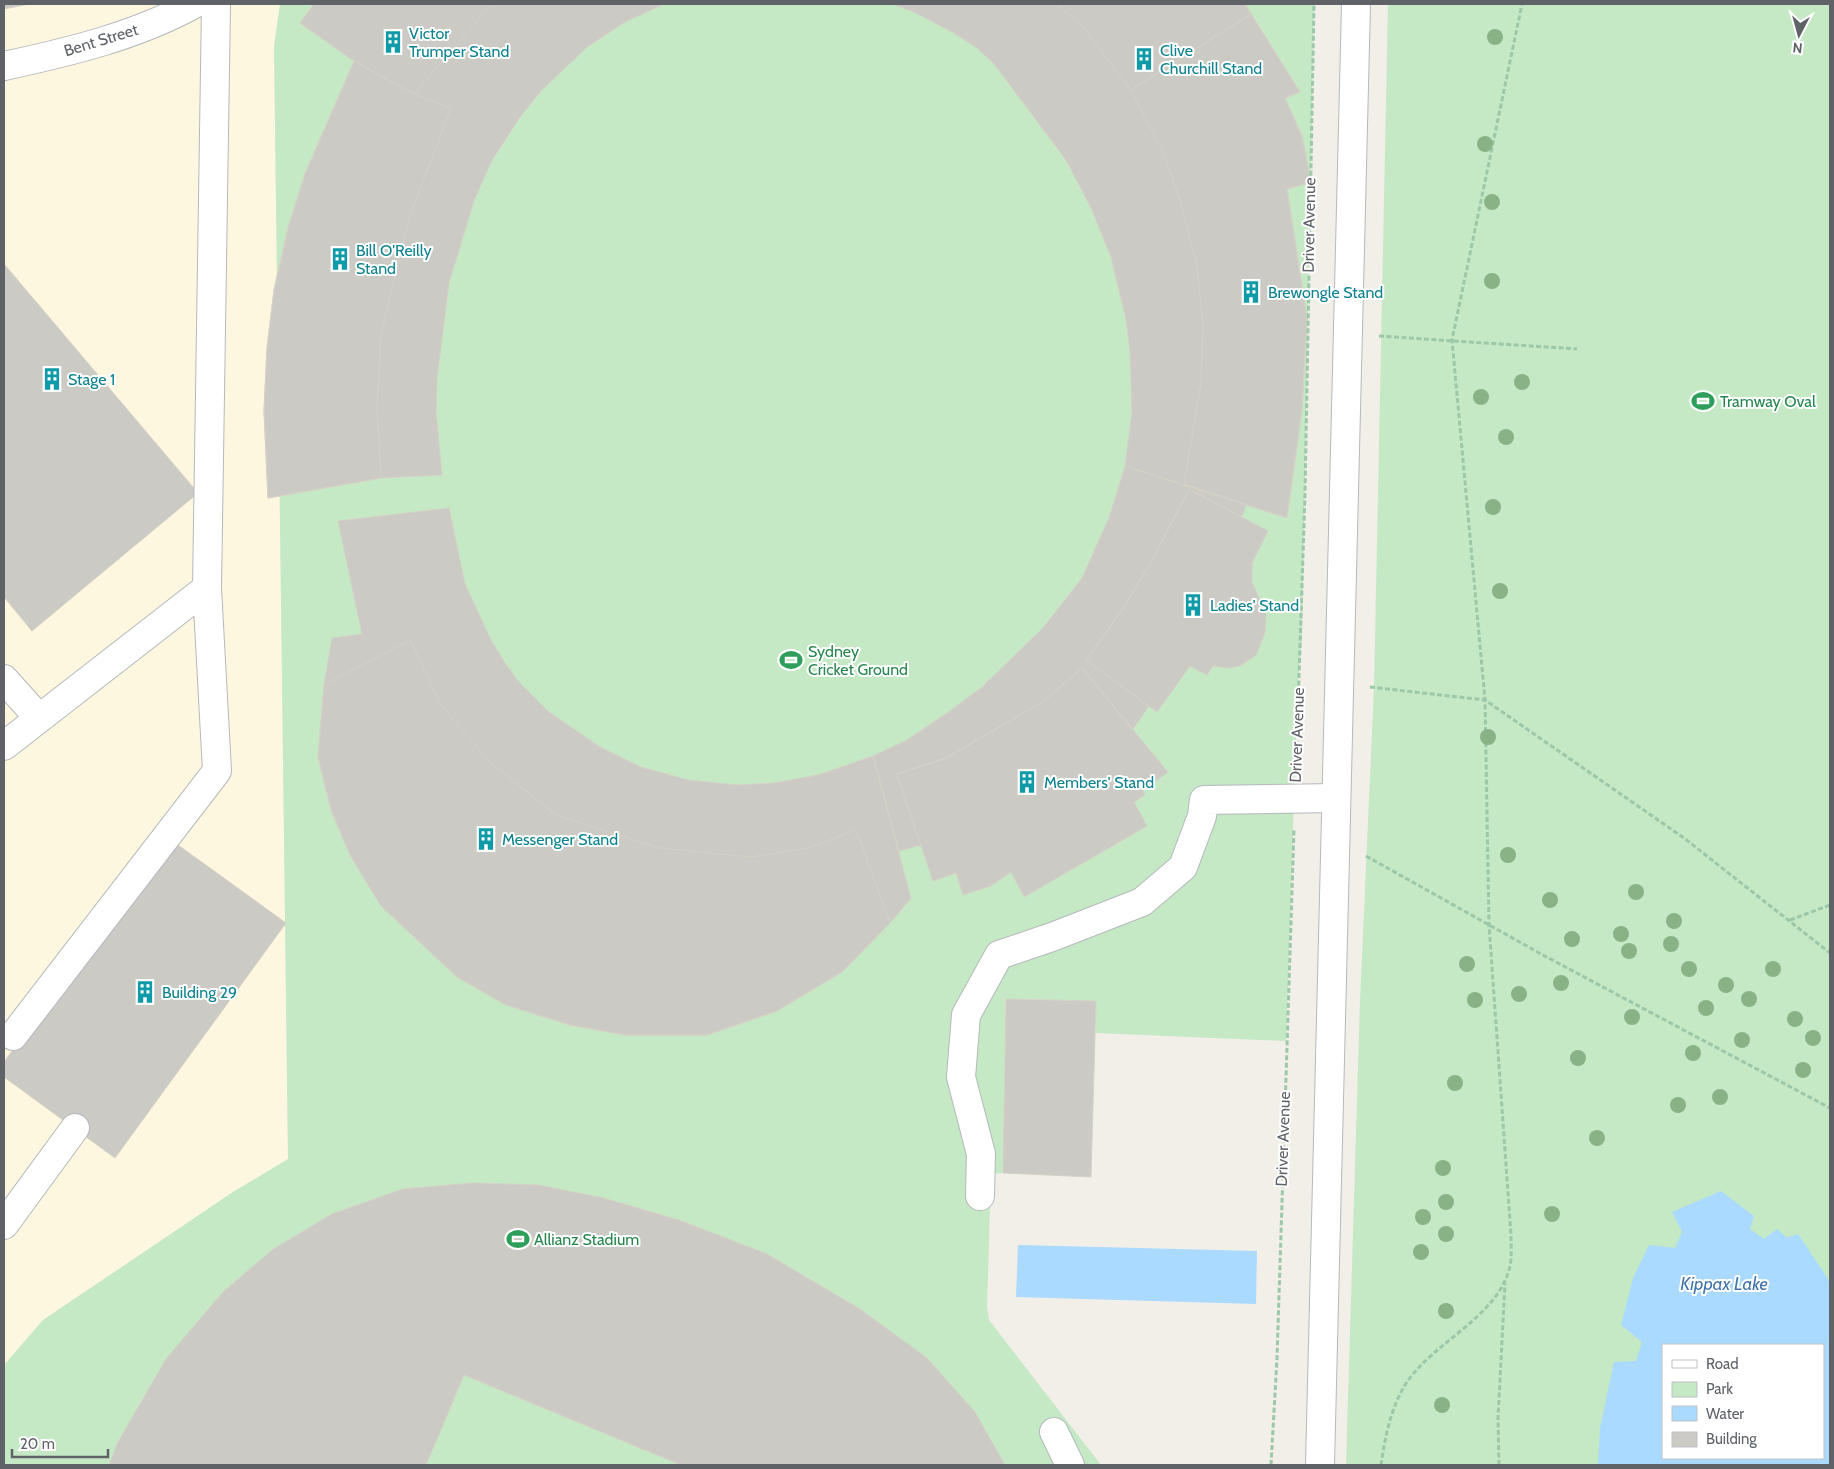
<svg xmlns="http://www.w3.org/2000/svg" width="1834" height="1469" font-family="Cabin,sans-serif">
	<rect width="100%" height="100%" fill="#f1efe8"/>
	<path fill="#fef7e0" d="M4,4H280L274,46L288,1159L233,1192L43,1320L4,1365Z"/>
	<path fill="#c5e8c5" fill-rule="evenodd" d="M280,4H1314L1302,640L1298,681L1286,1041L1096,1033V1001L1006,999L1003,1173L991,1174L987,1307L989,1320L1101,1465H4V1365L43,1320L233,1192L288,1159L274,46Z
		M1388,4H1830V1465H1346L1360,1001L1374,688ZM1663,1345H1823V1458H1663Z"/>
	<path fill="#aadaff" fill-rule="evenodd" d="M1721,1191L1754,1216L1750,1229L1764,1239L1777,1229L1787,1238L1798,1234L1830,1282V1465H1598L1600,1428L1614,1362L1636,1361L1642,1342L1621,1325L1633,1278L1649,1245L1675,1248L1682,1232L1672,1212ZM1663,1345H1823V1458H1663Z
		M1018,1245L1257,1251L1256,1304L1016,1297Z"/>
	<path fill="#cccac5" stroke="#d6d1c6" d="M4,4H29L4,9Z
		M314,4H492L414,94L354,61L300,23Z
		M314,4H664L625,22L587,47L541,91L520,117L491,162L474,201L449,283L437,379L436,411L442,475L381,478L268,498L264,411L267,348L274,290L288,228L305,174L354,61L300,23Z
		M892,4H1245L1300,92L1285,98L1302,136L1311,182L1287,189L1307,318L1302,410L1287,518L1125,466L1132,412L1130,352L1126,319L1111,257L1091,208L1066,160L995,65L977,48L952,32L914,12Z
		M1057,4H1245L1251,14L1131,90L1084,28Z
		M1251,14L1300,92L1285,98L1302,136L1311,182L1287,189L1307,318L1302,410L1287,518L1184,484L1201,383L1203,324L1197,266L1180,200L1164,154L1131,90Z
		M354,61L414,94L451,108L409,218L381,335L377,406L381,478L268,498L264,411L267,348L274,290L288,228L305,174Z
		M4,264L198,493L32,631L4,597Z
		M1125,466L1246,505L1242,517L1189,489L1153,559L1122,610L1086,660L1149,706L1133,729L1082,668L1044,701L946,758L897,774L921,845L899,851L873,756L907,740L947,713L982,687L1043,628L1082,578L1109,518Z
		M1189,489L1268,531L1252,563V582L1266,614L1265,633L1256,655L1242,665L1230,668L1213,666L1207,675L1190,666L1157,712L1086,660L1122,610L1153,559Z
		M449,508L465,584L491,640L505,663L519,682L549,712L600,747L641,767L688,780L737,785L774,783L818,775L873,756L911,898L890,923L842,972L777,1011L707,1035H625L570,1025L506,1005L457,977L381,906L350,855L331,810L318,757L324,685L332,638L362,634L338,521Z
		M410,640L441,705L490,762L556,815L659,848L751,857L808,848L856,830L890,923L842,972L777,1011L707,1035H625L570,1025L506,1005L457,977L381,906L350,855L331,810L318,757L324,685Z
		M1082,668L1168,772L1143,791L1145,795L1134,802L1147,826L1024,897L1011,872L991,886L963,895L956,873L933,881L897,774L946,758L1044,701Z
		M167,837L286,923L115,1158L4,1077V1062Z
		M1006,999L1096,1001L1091,1177L1003,1173Z
		M473,1183L539,1185L603,1198L679,1220L767,1254L860,1309L927,1358L975,1412L1005,1465H681L464,1375L426,1465H109L118,1442L166,1359L223,1292L272,1250L332,1214L403,1189Z"/>
	<g fill="none" stroke-linecap="round" stroke-linejoin="round">
		<defs>
			<path id="minor" d="M4,66C69,52 136,36 194,4
				M4,679L38,717
				M4,746L207,588
				M13,1036L217,771L207,588L216,4
				M980,1196L981,1154L961,1077L966,1015L999,955L1052,937L1142,902L1183,867L1202,816L1204,800L1336,798
				M4,1225L75,1128
				M1054,1432L1070,1465
				M1320,1465L1356,4"/>
		</defs>
		<use href="#minor" stroke="#b5b8bc" stroke-width="30"/>
		<path stroke="#9cc7a9" stroke-width="3" stroke-dasharray="5 2.5" stroke-linecap="butt" d="M1379,336L1577,349
			M1370,687L1485,700L1684,838L1830,953
			M1296,768L1305,494L1314,4
			M1366,856L1541,954L1830,1108
			M1790,920L1830,905
			M1271,1465L1277,1358L1294,829
			M1381,1465C1385,1437 1391,1406 1407,1382C1435,1341 1499,1316 1510,1266C1512,1256 1511,1245 1511,1235L1489,925L1485,700L1452,340L1522,4
			M1499,1465L1498,1418L1505,1283"/>
		<use href="#minor" stroke="#fff" stroke-width="28"/>
	</g>
	<g fill="#89b387">
		<circle cx="1495" cy="37" r="8"/>
		<circle cx="1485" cy="144" r="8"/>
		<circle cx="1492" cy="202" r="8"/>
		<circle cx="1492" cy="281" r="8"/>
		<circle cx="1522" cy="382" r="8"/>
		<circle cx="1481" cy="397" r="8"/>
		<circle cx="1506" cy="437" r="8"/>
		<circle cx="1493" cy="507" r="8"/>
		<circle cx="1500" cy="591" r="8"/>
		<circle cx="1488" cy="737" r="8"/>
		<circle cx="1508" cy="855" r="8"/>
		<circle cx="1636" cy="892" r="8"/>
		<circle cx="1550" cy="900" r="8"/>
		<circle cx="1674" cy="921" r="8"/>
		<circle cx="1621" cy="934" r="8"/>
		<circle cx="1572" cy="939" r="8"/>
		<circle cx="1671" cy="944" r="8"/>
		<circle cx="1629" cy="951" r="8"/>
		<circle cx="1467" cy="964" r="8"/>
		<circle cx="1689" cy="969" r="8"/>
		<circle cx="1773" cy="969" r="8"/>
		<circle cx="1561" cy="983" r="8"/>
		<circle cx="1726" cy="985" r="8"/>
		<circle cx="1519" cy="994" r="8"/>
		<circle cx="1749" cy="999" r="8"/>
		<circle cx="1475" cy="1000" r="8"/>
		<circle cx="1706" cy="1008" r="8"/>
		<circle cx="1632" cy="1017" r="8"/>
		<circle cx="1795" cy="1019" r="8"/>
		<circle cx="1813" cy="1038" r="8"/>
		<circle cx="1742" cy="1040" r="8"/>
		<circle cx="1693" cy="1053" r="8"/>
		<circle cx="1578" cy="1058" r="8"/>
		<circle cx="1803" cy="1070" r="8"/>
		<circle cx="1455" cy="1083" r="8"/>
		<circle cx="1720" cy="1097" r="8"/>
		<circle cx="1678" cy="1105" r="8"/>
		<circle cx="1597" cy="1138" r="8"/>
		<circle cx="1443" cy="1168" r="8"/>
		<circle cx="1446" cy="1202" r="8"/>
		<circle cx="1552" cy="1214" r="8"/>
		<circle cx="1423" cy="1217" r="8"/>
		<circle cx="1446" cy="1234" r="8"/>
		<circle cx="1421" cy="1252" r="8"/>
		<circle cx="1446" cy="1311" r="8"/>
		<circle cx="1442" cy="1405" r="8"/>
	</g>
	<defs>
		<symbol id="building-bare" viewBox="-9 -9 18 18"><path d="M-4-6H4V6H1V3H-1V6H-4ZM-2.5-4.3h1.7v1.8h-1.7ZM.8-4.3h1.7v1.8H.8ZM-2.5-1h1.7V.8h-1.7ZM.8-1h1.7V.8H.8Z" fill="#0f9aa8" stroke="#fff" stroke-width="2.5" paint-order="stroke"/></symbol>
		<symbol id="stadium-bare" viewBox="-9 -9 18 18"><path d="M0-5a6.5 5 0 1 0 0 10a6.5 5 0 1 0 0-10ZM-3.5-1.8h7v3.6h-7Z" fill="#2e9e5b" stroke="#fff" stroke-width="2.5" paint-order="stroke"/></symbol>
	</defs>
	<g fill-rule="evenodd">
		<use href="#building-bare" x="377" y="26" width="32" height="32"/>
		<use href="#building-bare" x="1128" y="43" width="32" height="32"/>
		<use href="#building-bare" x="324" y="243" width="32" height="32"/>
		<use href="#building-bare" x="1235" y="276" width="32" height="32"/>
		<use href="#building-bare" x="36" y="363" width="32" height="32"/>
		<use href="#stadium-bare" x="1687" y="385" width="32" height="32"/>
		<use href="#building-bare" x="1177" y="589" width="32" height="32"/>
		<use href="#stadium-bare" x="775" y="644" width="32" height="32"/>
		<use href="#building-bare" x="1011" y="766" width="32" height="32"/>
		<use href="#building-bare" x="470" y="823" width="32" height="32"/>
		<use href="#building-bare" x="129" y="976" width="32" height="32"/>
		<use href="#stadium-bare" x="502" y="1223" width="32" height="32"/>
	</g>
	<g text-anchor="middle" dominant-baseline="central" stroke-width="4" stroke-linejoin="round" paint-order="stroke">
		<g font-size="16" fill="#0d838f" stroke="#fff" text-anchor="start">
			<text x="409" y="33">Victor<tspan x="409" dy="18">Trumper Stand</tspan></text>
			<text x="1160" y="50">Clive<tspan x="1160" dy="18">Churchill Stand</tspan></text>
			<text x="356" y="250">Bill O'Reilly<tspan x="356" dy="18">Stand</tspan></text>
			<text x="1268" y="292">Brewongle Stand</text>
			<text x="68" y="379">Stage 1</text>
			<text x="1210" y="605">Ladies' Stand</text>
			<text x="1044" y="782">Members' Stand</text>
			<text x="502" y="839">Messenger Stand</text>
			<text x="162" y="992">Building 29</text>
		</g>
		<g font-size="16" fill="#5f6368" stroke="#fff">
			<text transform="translate(101 40) rotate(-17)">Bent Street</text>
			<text transform="translate(1309 225) rotate(-89)">Driver Avenue</text>
			<text transform="translate(1297 735) rotate(-88)">Driver Avenue</text>
			<text transform="translate(1283 1139) rotate(-88)">Driver Avenue</text>
		</g>
		<g font-size="16" fill="#27864d" stroke="#fff" text-anchor="start">
			<text x="1720" y="401">Tramway Oval</text>
			<text x="808" y="651">Sydney<tspan x="808" dy="18">Cricket Ground</tspan></text>
			<text x="534" y="1239">Allianz Stadium</text>
		</g>
		<g font-size="18" font-style="italic" fill="#4174aa" stroke="#fff">
			<text x="1724" y="1284">Kippax Lake</text>
		</g>
	</g>
	<rect width="1834" height="1469" fill="none" stroke="#5f6368" stroke-width="10"/>
	<rect x="1662" y="1344" width="162" height="115" fill="#ffffff" stroke="#bfc1c3"/>
	<rect x="1672" y="1360" width="25" height="8" fill="#ffffff" stroke="#bfc1c3"/>
	<text x="1706" y="1369" font-size="15" fill="#5f6368">Road</text>
	<rect x="1672" y="1382" width="25" height="15" fill="#c5e8c5" stroke="#bfc1c3"/>
	<text x="1706" y="1394" font-size="15" fill="#5f6368">Park</text>
	<rect x="1672" y="1406" width="25" height="15" fill="#aadaff" stroke="#bfc1c3"/>
	<text x="1706" y="1419" font-size="15" fill="#5f6368">Water</text>
	<rect x="1672" y="1432" width="25" height="15" fill="#cccac5" stroke="#bfc1c3"/>
	<text x="1706" y="1444" font-size="15" fill="#5f6368">Building</text>
	<g transform="translate(1799 35) rotate(186)" stroke="#ffffff" stroke-width="4" paint-order="stroke">
	<path d="M0-4L9 19L0 12L-9 19Z" fill="#5f6368"/>
	<text y="-8" font-size="14" font-weight="bold" text-anchor="middle" fill="#5f6368">N</text>
	</g>
	<path d="M12 1449v8h96v-8" fill="none" stroke="#5f6368" stroke-width="2.5"/>
	<text x="20" y="1449" font-size="15" fill="#5f6368" stroke="#ffffff" stroke-width="4" paint-order="stroke">20 m</text>
</svg>
